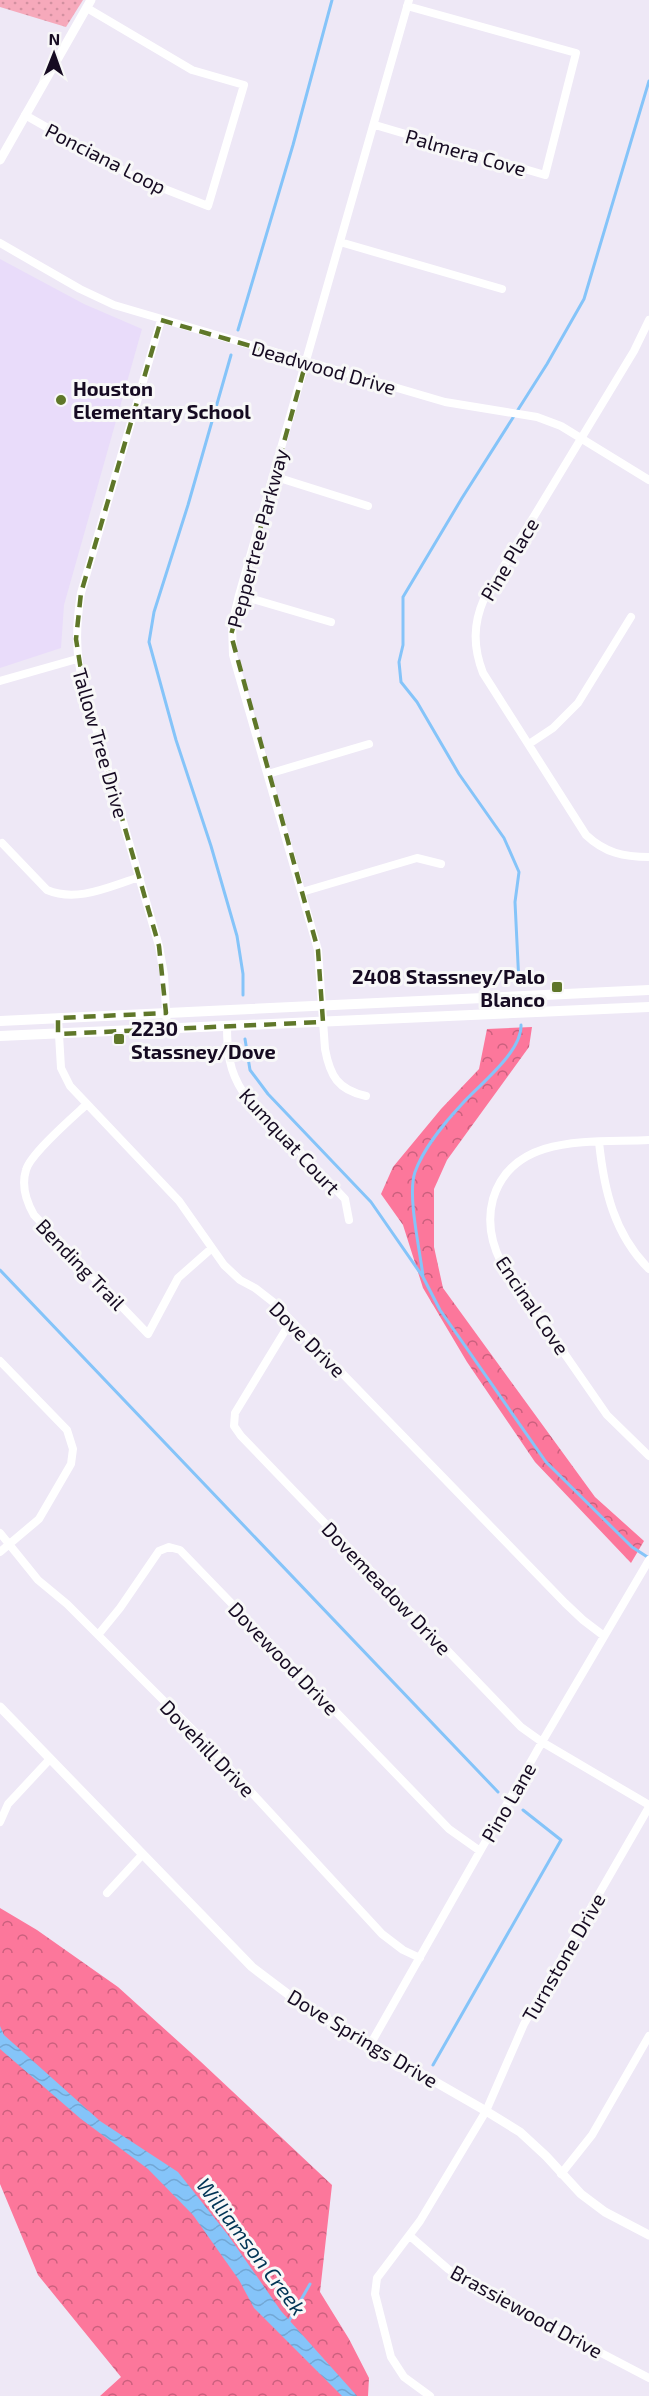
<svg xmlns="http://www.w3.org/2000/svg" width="649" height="2396" font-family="'Exo 2',sans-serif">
	<defs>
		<pattern id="forest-crowns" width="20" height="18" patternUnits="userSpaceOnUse" patternTransform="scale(1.5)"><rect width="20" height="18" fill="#fc779b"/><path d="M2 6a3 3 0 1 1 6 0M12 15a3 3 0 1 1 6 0" fill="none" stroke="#cb607e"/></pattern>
		<pattern id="park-dots" width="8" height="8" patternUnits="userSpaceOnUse" patternTransform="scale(1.5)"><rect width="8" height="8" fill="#f6a9bb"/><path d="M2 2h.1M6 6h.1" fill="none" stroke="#d290a0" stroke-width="1.8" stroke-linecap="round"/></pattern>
		<pattern id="water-waves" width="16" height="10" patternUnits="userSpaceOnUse" patternTransform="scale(1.5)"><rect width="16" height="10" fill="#85c4f9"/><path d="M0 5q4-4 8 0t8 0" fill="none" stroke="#72a7d5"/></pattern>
	</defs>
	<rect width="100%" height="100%" fill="#eee8f6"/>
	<path fill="#e9dcfa" d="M0,259L84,304L142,329L64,605L61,648L0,668Z"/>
	<path fill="url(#forest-crowns)" d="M532,1027L529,1047L447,1160L434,1189V1247L443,1288L595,1497L644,1541L631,1563L535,1462L467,1362L423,1288L403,1225L381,1194L393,1167L441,1109L479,1069L487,1029Z
		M0,1908L37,1930L118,1987L200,2061L332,2185L320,2292L349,2339L369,2378L368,2396H100L121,2377L38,2275L0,2184Z"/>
	<path fill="url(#park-dots)" d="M0,0H83L66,27L0,7Z"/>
	<path fill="url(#water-waves)" d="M0,2026L4,2035L100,2121L178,2172L228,2235L281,2311L357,2396H342L254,2308L239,2280L193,2215L148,2169L81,2119L0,2049Z"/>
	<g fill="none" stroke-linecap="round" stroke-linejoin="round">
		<path stroke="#85c4f9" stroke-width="3" d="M238,330L293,145L332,0
			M231,355L188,505L154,612L149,642L176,740L211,846L237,936L243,974V995
			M519,984L515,902L519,872L504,838L459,774L417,702L401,682L399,662L403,645V597L462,498L547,364L584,299L649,81
			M245,1039L250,1070L268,1094L371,1202L423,1277L440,1310L546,1462L632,1547L649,1558
			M0,1270L498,1792
			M423,1276C420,1250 407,1195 415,1172C423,1149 446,1121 462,1104C480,1084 522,1052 521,1025
			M433,2065L561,1840L523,1810
			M289,2321L310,2284"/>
		<path stroke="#fff" stroke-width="8" d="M25,115L134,177L208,206L244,85L192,70L87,8
			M375,125L545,175L576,53L407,6
			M340,242L502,289
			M0,243L80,289L114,305L445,402L537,417L561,426L649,480
			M161,320L81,593C76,624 75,652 83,683L159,946L164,975L167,1029
			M649,320L634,351L484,599C473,624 473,647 483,673L586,835C605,853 624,857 649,857
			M273,476L368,506
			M239,595L331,622
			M0,681L77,659
			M529,744L553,728L578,703L631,617
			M268,774L369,744
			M2,843L47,890C78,903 110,886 140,877
			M302,892L417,858L441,864
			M58,1018L61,1068L70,1086L179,1201L224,1265L240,1280L255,1288L273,1302L565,1603L583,1620L604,1636
			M227,1026C227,1051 229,1071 243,1092L345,1199L349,1220
			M366,1096C338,1090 330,1076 325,1049L318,950L233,655L232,625L239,595L409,0
			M87,1104C73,1117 30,1154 26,1170C21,1186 26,1201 34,1215L148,1334L178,1278L212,1248
			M649,1140C594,1143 513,1132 493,1199C487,1221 491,1242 501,1262L607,1415L649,1456
			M599,1142C604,1190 614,1234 649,1269
			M291,1321L235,1413L234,1426L241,1436L521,1727L542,1742L649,1805
			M0,1361L67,1430L73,1449L71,1464L39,1519L0,1552
			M0,1533L38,1580L67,1604L205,1742L382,1934L403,1950L420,1958
			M98,1635L120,1608L159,1551L169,1547L180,1550L449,1829L480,1851
			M0,1822L8,1804L49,1760
			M107,1893L142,1855
			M370,2045L542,1742L649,1560
			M561,2174L592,2135L649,2036
			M410,2236L448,2269L475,2287L649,2378
			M430,2396L404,2377L391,2357L375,2294L377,2278L420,2221L486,2111L524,2024L649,1807"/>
		<path stroke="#fff" stroke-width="9" d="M0,160L91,0
			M0,1707L252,1967L305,2007L486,2111L520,2132L546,2156L581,2194L605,2212L649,2235"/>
		<path stroke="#fff" stroke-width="10" d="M0,1021L649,990
			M0,1036L649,1007"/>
	</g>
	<path fill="none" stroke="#5f7729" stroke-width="4.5" stroke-dasharray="12 8" stroke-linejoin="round" d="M161,320L306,362L231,635L318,950L323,1022L58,1034V1018L166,1013L159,946L83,683L76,639L81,593Z"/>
	<g fill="#5f7729" stroke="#f8f8f8" stroke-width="2">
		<circle cx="61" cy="400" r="6"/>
		<rect x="551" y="981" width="12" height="12" rx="3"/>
		<rect x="113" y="1033" width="12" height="12" rx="3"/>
	</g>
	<g text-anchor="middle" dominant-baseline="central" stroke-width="6" stroke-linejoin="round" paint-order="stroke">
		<g font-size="20" fill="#160b22" stroke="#f8f8f8">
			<text transform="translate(466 152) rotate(16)">Palmera Cove</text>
			<text transform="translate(106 158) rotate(27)">Ponciana Loop</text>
			<text transform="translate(324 367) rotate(16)">Deadwood Drive</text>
			<text transform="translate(257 538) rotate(-75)">Peppertree Parkway</text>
			<text transform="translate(509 559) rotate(-59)">Pine Place</text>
			<text transform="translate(101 743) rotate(74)">Tallow Tree Drive</text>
			<text transform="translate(290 1141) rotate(47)">Kumquat Court</text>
			<text transform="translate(81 1264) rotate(46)">Bending Trail</text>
			<text transform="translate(533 1305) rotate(56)">Encinal Cove</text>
			<text transform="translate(308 1339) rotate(45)">Dove Drive</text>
			<text transform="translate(387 1588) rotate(46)">Dovemeadow Drive</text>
			<text transform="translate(284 1658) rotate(46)">Dovewood Drive</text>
			<text transform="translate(208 1748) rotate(46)">Dovehill Drive</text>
			<text transform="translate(508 1802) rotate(-60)">Pino Lane</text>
			<text transform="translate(563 1957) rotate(-60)">Turnstone Drive</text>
			<text transform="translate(363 2038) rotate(31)">Dove Springs Drive</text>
			<text transform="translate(527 2311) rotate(29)">Brassiewood Drive</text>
		</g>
		<g font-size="20" font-weight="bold" fill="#160b22" stroke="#f8f8f8" text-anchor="start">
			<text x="73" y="388">Houston<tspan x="73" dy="23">Elementary School</tspan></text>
			<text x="545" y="976" text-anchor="end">2408 Stassney/Palo<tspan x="545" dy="23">Blanco</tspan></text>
			<text x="131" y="1028">2230<tspan x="131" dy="23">Stassney/Dove</tspan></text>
		</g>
		<g font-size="21" font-style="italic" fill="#003455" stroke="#f8f8f8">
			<text transform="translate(252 2246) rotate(53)">Williamson Creek</text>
		</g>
	</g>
	<g transform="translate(54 54) rotate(1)" stroke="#f8f8f8" stroke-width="4.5" paint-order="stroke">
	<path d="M0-4.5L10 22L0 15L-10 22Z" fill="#160b22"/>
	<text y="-9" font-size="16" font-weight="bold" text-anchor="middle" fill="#160b22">N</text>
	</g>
</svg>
